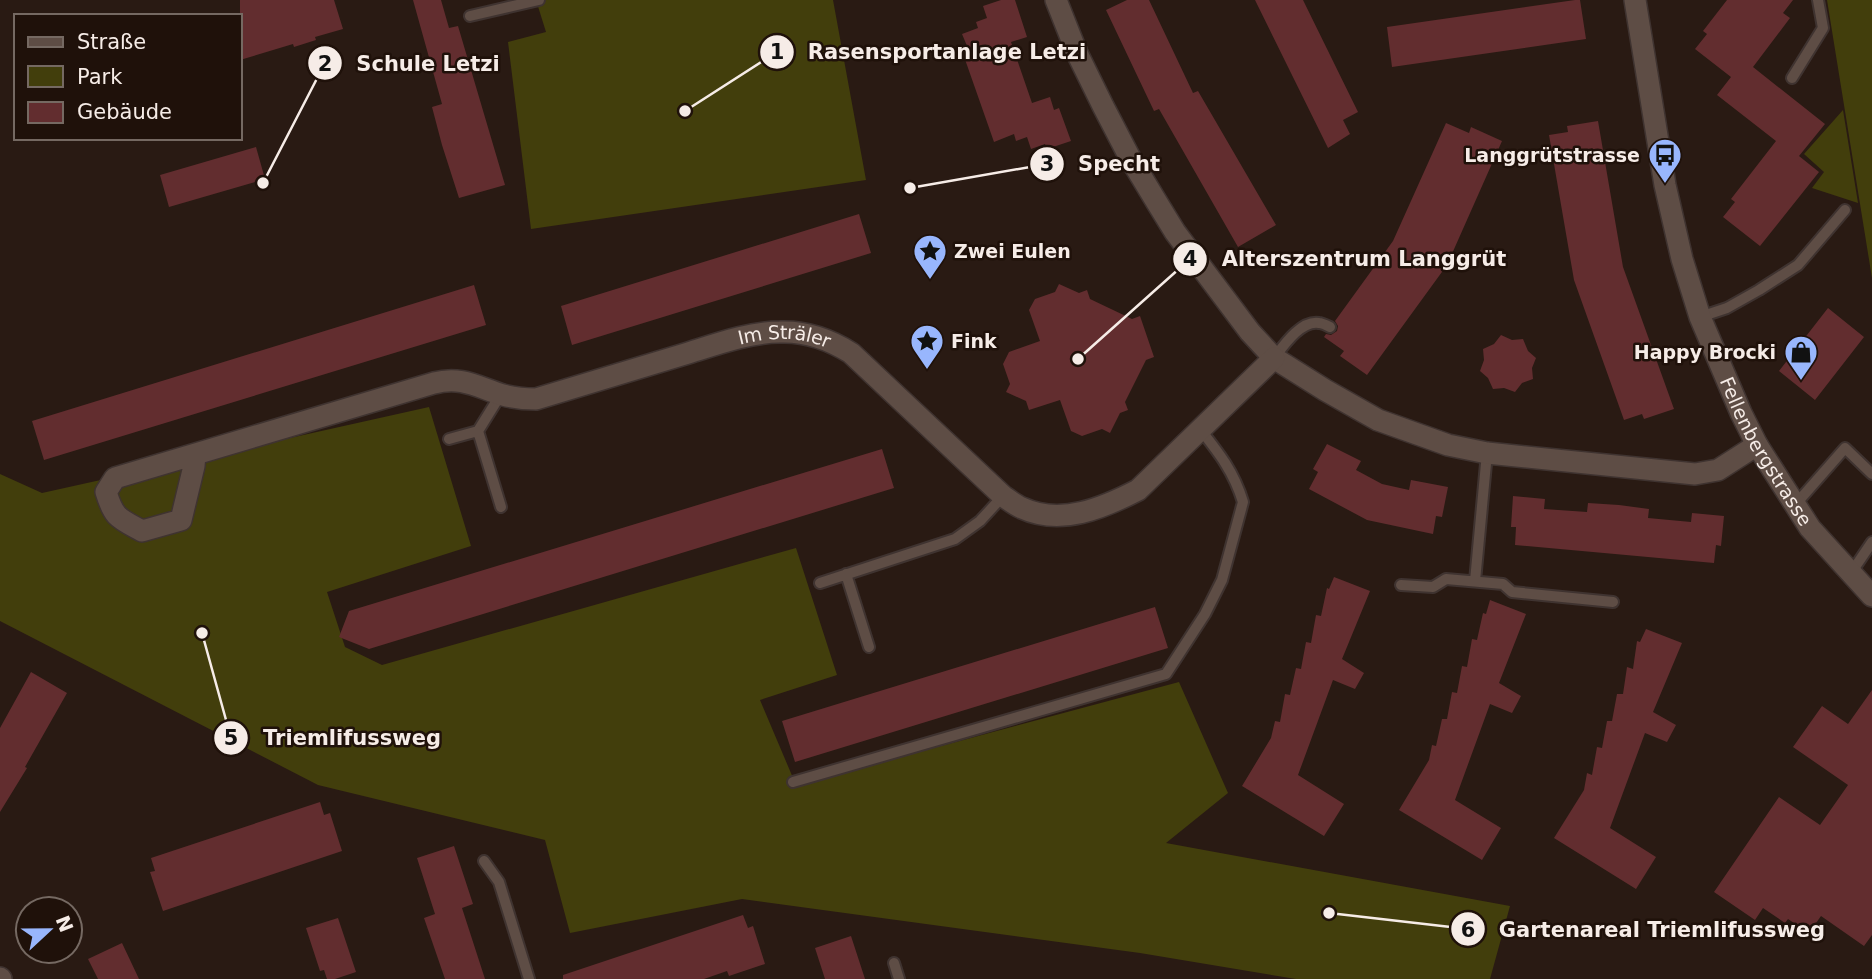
<svg xmlns="http://www.w3.org/2000/svg" width="1872" height="979" font-family="'DejaVu Sans',sans-serif">
	<rect width="100%" height="100%" fill="#291a13"/>
	<path fill="#423e0c" d="M536,0H833L866,180L531,229L508,42L546,32Z
		M1827,0H1872V278Z
		M1843,110L1858,203L1812,188L1824,172L1804,154Z
		M429,407L471,546L327,592L345,647L382,665L796,548L837,675L760,700L796,785L1179,682L1228,793L1166,843L1510,906L1490,979H1296L1140,953L742,899L570,933L545,840L318,785L0,621V474L42,493Z"/>
	<path fill="#622d2f" d="M240,0H334L343,29L315,37L316,40L294,47L293,44L240,60Z
		M413,0H441L449,28L458,26L505,185L459,198L442,145L432,107L442,104Z
		M1001,0H1015L1027,37L1011,42L1032,103L1050,97L1054,110L1059,108L1071,141L1047,149L1045,144L1031,149L1027,137L1016,141L1014,134L994,142L961,48L967,46L962,34L978,28L976,22L987,18L983,6Z
		M1127,0H1149L1193,93L1198,91L1276,225L1238,247L1159,109L1154,111L1106,10Z
		M1255,0H1303L1358,112L1343,120L1350,134L1328,148Z
		M1575,0H1580L1586,39L1392,67L1387,27Z
		M1727,0H1793L1783,13L1790,18L1753,67L1825,124L1799,156L1819,172L1760,246L1723,217L1735,202L1731,199L1776,141L1717,95L1731,77L1695,49L1707,34L1703,31Z
		M1598,121L1623,267L1674,409L1644,419L1642,414L1624,420L1574,280L1549,135L1568,132L1567,126Z
		M1446,123L1469,133L1471,127L1502,141L1447,265L1367,375L1340,356L1344,351L1324,337L1326,334L1331,335L1337,331L1338,326L1335,321L1393,241Z
		M256,147L265,179L169,207L160,175Z
		M859,214L871,253L572,345L561,306Z
		M1059,284L1079,293L1087,290L1090,299L1132,319L1140,316L1154,357L1146,360L1125,402L1128,410L1120,413L1110,433L1102,429L1082,436L1071,431L1060,400L1029,410L1026,401L1006,392L1010,384L1003,364L1009,352L1040,341L1029,310L1035,299L1055,292Z
		M474,285L486,325L44,460L32,421Z
		M1828,308L1864,337L1815,400L1779,371Z
		M1501,335L1512,340L1523,339L1528,351L1536,358L1532,368L1533,379L1522,383L1515,392L1504,388L1493,389L1488,378L1480,371L1484,360L1483,349L1494,344Z
		M1327,444L1361,461L1356,470L1382,484L1409,490L1411,480L1448,487L1442,517L1436,516L1433,534L1367,520L1309,489L1318,472L1313,469Z
		M882,449L894,488L369,649L339,637L349,611Z
		M1513,496L1545,499L1544,509L1587,512L1588,503L1619,505L1649,509L1648,518L1691,522L1692,513L1724,516L1721,546L1716,545L1714,563L1515,545L1516,527H1511Z
		M1334,577L1370,591L1342,659L1364,673L1355,689L1333,680L1298,775L1344,804L1324,836L1242,786L1271,738L1275,721L1280,722L1285,694L1290,695L1296,668L1301,669L1306,642L1311,643L1316,615L1321,616L1327,588L1329,589Z
		M1490,600L1526,614L1499,683L1521,696L1512,713L1490,704L1455,800L1501,828L1482,860L1399,810L1429,760L1432,745L1436,746L1442,719H1447L1452,692L1457,693L1462,666L1467,667L1472,639L1477,640L1483,613L1486,614Z
		M1155,607L1168,648L795,762L782,721Z
		M1646,629L1682,643L1653,712L1676,725L1667,742L1645,733L1610,828L1656,857L1636,889L1554,838L1584,790L1587,773L1592,775L1597,747L1602,748L1607,721H1612L1617,694H1623L1627,667L1633,669L1637,641L1640,642Z
		M31,672L67,693L25,767L27,768L0,812V728Z
		M1872,690V935L1864,946L1821,916L1809,933L1788,919L1785,923L1763,908L1755,920L1714,892L1779,797L1820,825L1848,785L1793,747L1822,706L1848,724Z
		M320,802L324,815L330,813L342,851L163,911L150,872L155,871L151,858Z
		M454,846L473,904L462,908L485,979H445L424,918L435,914L417,858Z
		M743,915L748,928L753,926L765,964L729,976L727,971L704,979H563V975Z
		M338,918L356,972L335,979H327L324,970L320,971L306,928Z
		M851,936L865,979H825L815,948Z
		M122,943L139,979H98L88,959Z"/>
	<g fill="none" stroke-linecap="round" stroke-linejoin="round">
		<defs>
			<path id="service" d="M470,16L539,0
				M1792,78L1823,28L1818,0
				M1700,317L1727,308L1759,290L1798,265L1845,210
				M1274,358C1284,345 1301,320 1319,323C1322,323 1328,326 1330,327
				M478,431L501,507
				M449,439L478,431L501,394
				M1795,505L1845,448L1872,474
				M1851,573L1872,542
				M846,574L869,647
				M1475,581L1487,453
				M820,583L955,539L980,521L1003,496
				M1401,585L1433,587L1446,579L1503,584L1512,592L1613,602
				M793,782L1166,674L1205,614L1222,580L1243,502C1234,472 1219,453 1200,429
				M484,861L499,882L529,979
				M894,963L899,979"/>
			<g id="minor">
				<path d="M1056,0L1077,53L1103,106L1130,158L1156,201L1175,232L1250,332L1274,358L1325,390L1378,420L1448,445L1487,453L1695,474L1718,470L1757,445"/>
				<path id="s1" d="M1635,0L1665,185L1682,259L1700,317L1741,413L1757,445L1810,528L1872,596"/>
				<path id="s2" d="M195,455L194,466L181,520L142,531C118,518 114,518 106,492L115,478L434,383C462,376 477,387 503,395C514,398 524,399 536,399C586,384 635,369 685,354C714,345 749,332 780,332C806,331 829,339 851,353L1003,496C1009,500 1015,505 1022,508C1061,526 1103,508 1138,490L1274,358"/>
				<path d="M0,978L1,979"/>
			</g>
		</defs>
		<use href="#service" stroke="#3f3330" stroke-width="14"/>
		<use href="#minor" stroke="#3f3330" stroke-width="24"/>
		<use href="#service" stroke="#5e4d45" stroke-width="10"/>
		<use href="#minor" stroke="#5e4d45" stroke-width="21"/>
	</g>
	<defs>
		<symbol id="bus-pin" viewBox="-11 -11 22 30"><path d="M0 17L-7.5 6A9.5 9.5 0 1 1 7.5 6Z" fill="#98b6fd" stroke="#1f110a"/><path d="M-5-6H5V4H4V6H2V4H-2V6H-4V4H-5ZM-3.5-4V0h7V-4ZM-3.5 1.2v1.5H-2V1.2ZM2 1.2v1.5H3.5V1.2Z" fill="#111"/></symbol>
		<symbol id="sight-pin" viewBox="-11 -11 22 30"><path d="M0 17L-7.5 6A9.5 9.5 0 1 1 7.5 6Z" fill="#98b6fd" stroke="#1f110a"/><path d="M0-6L1.8-2.2L6-1.7L2.9 1.2L3.7 5.4L0 3.3L-3.7 5.4L-2.9 1.2L-6-1.7L-1.8-2.2Z" fill="#111"/></symbol>
		<symbol id="shop-pin" viewBox="-11 -11 22 30"><path d="M0 17L-7.5 6A9.5 9.5 0 1 1 7.5 6Z" fill="#98b6fd" stroke="#1f110a"/><path d="M-5-2.5h2.3a2.7 3.5 0 0 1 5.4 0H5L5.5 6h-11ZM-1.5-2.5h3a1.5 2.3 0 0 0-3 0Z" fill="#111"/></symbol>
	</defs>
	<g fill-rule="evenodd">
		<use href="#bus-pin" x="1646" y="136" width="38" height="52"/>
		<use href="#sight-pin" x="911" y="232" width="38" height="52"/>
		<use href="#sight-pin" x="908" y="322" width="38" height="52"/>
		<use href="#shop-pin" x="1782" y="333" width="38" height="52"/>
	</g>
	<g text-anchor="middle" dominant-baseline="central" stroke-width="5" stroke-linejoin="round" paint-order="stroke">
		<g font-size="19" font-weight="bold" fill="#f6ece7" stroke="#1f110a" text-anchor="end">
			<text x="1640" y="155">Langgrütstrasse</text>
			<text x="954" y="251" text-anchor="start">Zwei Eulen</text>
			<text x="951" y="341" text-anchor="start">Fink</text>
			<text x="1776" y="352">Happy Brocki</text>
		</g>
		<g font-size="19" fill="#f6ece7" stroke="#1f110a">
			<text stroke="none"><textPath href="#s2" startOffset="875">Im Sträler</textPath></text>
			<text stroke="none"><textPath href="#s1" startOffset="474">Fellenbergstrasse</textPath></text>
		</g>
	</g>
	<path fill="none" stroke="#f6ece7" stroke-width="2.5" d="M685 111L777 52M263 183L325 63M910 188L1047 164M1078 359L1190 259M202 633L231 738M1329 913L1468 929"/>
	<g fill="#f6ece7" stroke="#1f110a" stroke-width="2.5">
		<circle cx="685" cy="111" r="7"/>
		<circle cx="263" cy="183" r="7"/>
		<circle cx="910" cy="188" r="7"/>
		<circle cx="1078" cy="359" r="7"/>
		<circle cx="202" cy="633" r="7"/>
		<circle cx="1329" cy="913" r="7"/>
		<circle cx="777" cy="52" r="18"/>
		<circle cx="325" cy="63" r="18"/>
		<circle cx="1047" cy="164" r="18"/>
		<circle cx="1190" cy="259" r="18"/>
		<circle cx="231" cy="738" r="18"/>
		<circle cx="1468" cy="929" r="18"/>
	</g>
	<g font-size="21" text-anchor="middle" font-weight="bold" fill="#111">
		<text x="777" y="59">1</text>
		<text x="325" y="71">2</text>
		<text x="1047" y="171">3</text>
		<text x="1190" y="266">4</text>
		<text x="231" y="745">5</text>
		<text x="1468" y="937">6</text>
	</g>
	<g font-size="21" text-anchor="middle" font-weight="bold" fill="#f6ece7" stroke="#1f110a" stroke-width="5" stroke-linejoin="round" paint-order="stroke">
		<text x="947" y="59">Rasensportanlage Letzi</text>
		<text x="428" y="71">Schule Letzi</text>
		<text x="1119" y="171">Specht</text>
		<text x="1364" y="266">Alterszentrum Langgrüt</text>
		<text x="352" y="745">Triemlifussweg</text>
		<text x="1662" y="937">Gartenareal Triemlifussweg</text>
	</g>
	<rect x="14" y="14" width="228" height="126" fill="#1f110a" stroke="#756962" stroke-width="2"/>
	<rect x="28" y="37" width="35" height="10" fill="#5e4d45" stroke="#756962" stroke-width="2"/>
	<text x="77" y="49" font-size="21" fill="#f6ece7">Straße</text>
	<rect x="28" y="66" width="35" height="21" fill="#423e0c" stroke="#756962" stroke-width="2"/>
	<text x="77" y="84" font-size="21" fill="#f6ece7">Park</text>
	<rect x="28" y="102" width="35" height="21" fill="#622d2f" stroke="#756962" stroke-width="2"/>
	<text x="77" y="119" font-size="21" fill="#f6ece7">Gebäude</text>
	<g transform="translate(49 930) rotate(68)"><circle r="33" fill="#1f110a" stroke="#756962" stroke-width="2"/>
	<path d="M0-5L12 26L0 18L-12 26Z" fill="#98b6fd"/>
	<text y="-10" font-size="19" font-weight="bold" text-anchor="middle" fill="#f6ece7">N</text>
	</g>
</svg>
